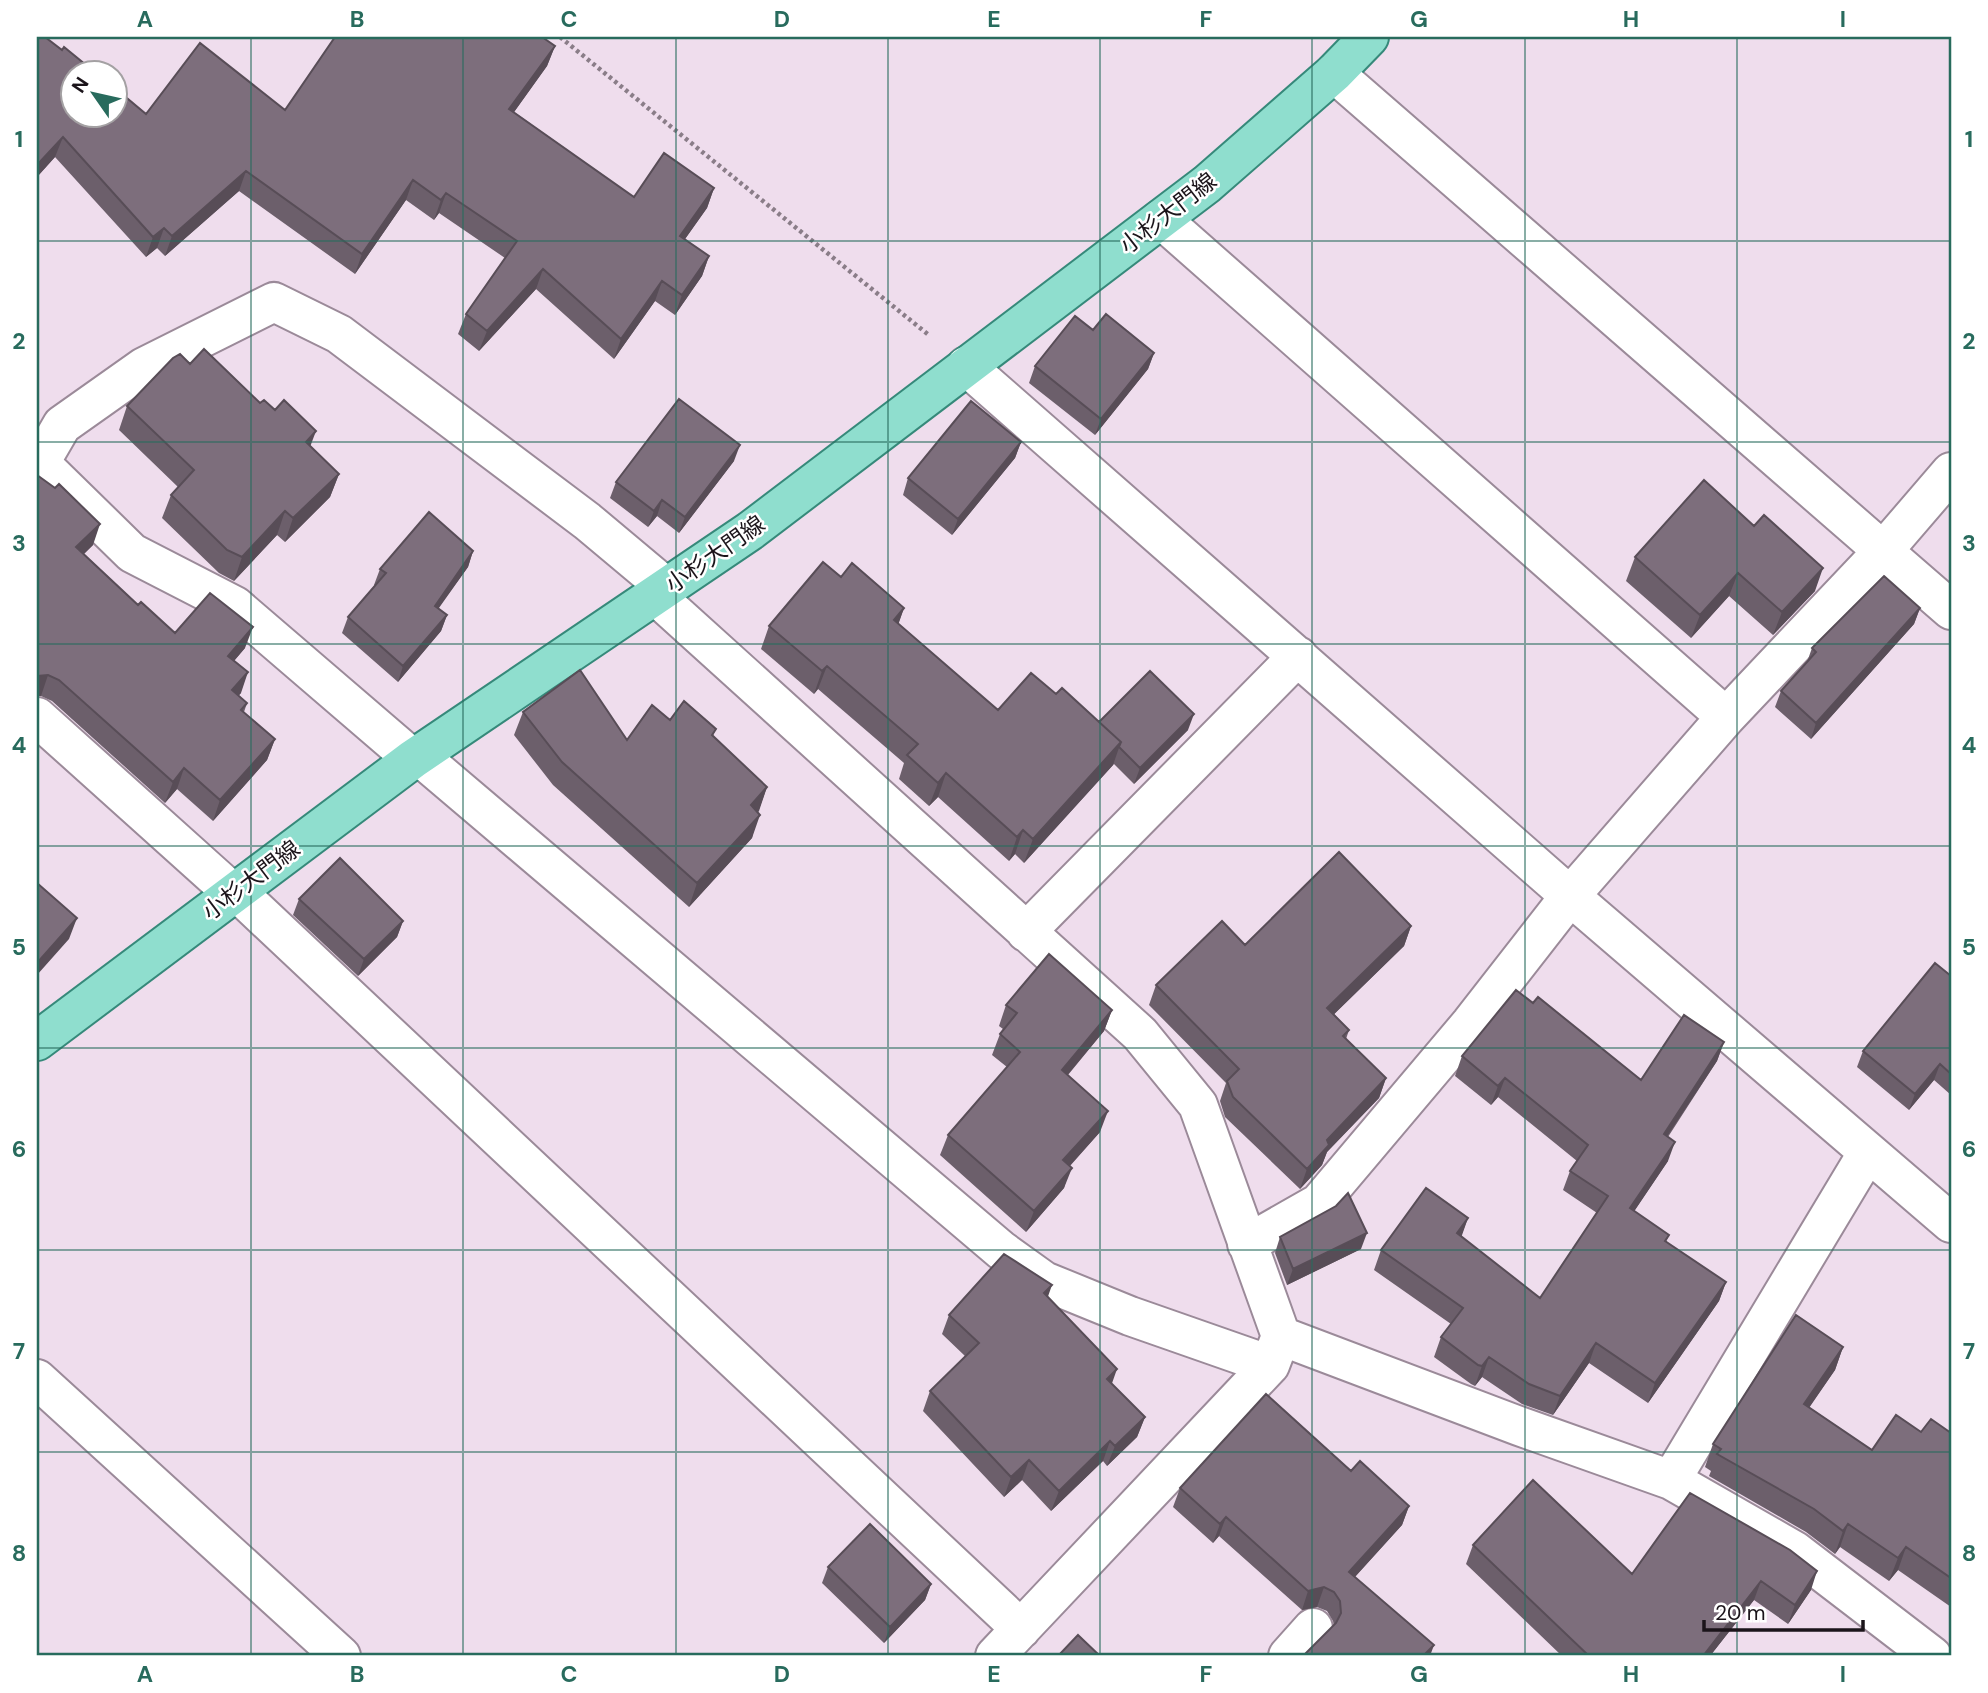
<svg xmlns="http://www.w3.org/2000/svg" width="1988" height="1693" font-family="'DM Sans','Noto Sans JP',sans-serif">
	<rect width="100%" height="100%" fill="#efdded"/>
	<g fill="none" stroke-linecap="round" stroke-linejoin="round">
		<defs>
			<path id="minor" d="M1334,73L1883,551L1726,717
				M1161,219L1726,717L1570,896L1471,1023L1319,1203L1247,1244
				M966,366L1570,896L1951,1223
				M37,460L132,553L235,606L413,759
				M37,468L62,425L144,367L274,302L339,334L587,521L667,588
				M1951,472L1883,551L1951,610
				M656,596L1140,1034L1198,1105L1281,1336L1270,1365L995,1656
				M37,717L233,893
				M418,755L1001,1250L1044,1281L1130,1316L1270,1365
				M236,891L1021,1629
				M1026,932L1298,656
				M1281,1336L1519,1426L1671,1480L1795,1551L1932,1656
				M37,1379L341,1656
				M1671,1480L1868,1152
				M1288,1656L1313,1628"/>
			<path id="major" d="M37,1041L413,759L750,531L1207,184L1334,73L1369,37"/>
		</defs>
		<use href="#minor" stroke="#9b8a99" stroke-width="42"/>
		<use href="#major" stroke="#36897a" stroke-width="42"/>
		<path stroke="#8a7d88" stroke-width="4.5" stroke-dasharray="3.5 3.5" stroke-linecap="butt" d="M560,37L930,336"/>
		<use href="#minor" stroke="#fff" stroke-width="38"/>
		<use href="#major" stroke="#8fdece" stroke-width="38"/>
	</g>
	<path fill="#6c5f6b" d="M37,37L146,114L285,110L555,46L547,66L514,112L634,197L714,188L707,208L685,239L709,256L702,276L675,315L655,301L614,359L536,289L479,351L458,334L466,314L505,258L439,213L434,220L406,200L355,274L239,191L165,256L157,248L146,257L55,157L37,177Z
		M1093,330L1154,353L1148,369L1095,435L1029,383L1035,366Z
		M190,364L260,403L310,446L339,474L330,497L285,542L277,535L234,581L219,573L162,518L171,495L178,487L119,430L127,406Z
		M1021,442L1015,458L952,535L903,495L908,478Z
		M734,461L679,533L657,516L648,527L610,498L616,482Z
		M37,475L93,545L84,554L138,605L175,633L245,648L234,661L241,693L238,696L247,703L244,712L275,739L267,760L213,821L177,789L165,803L52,701L41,696H37Z
		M1704,480L1815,591L1773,635L1729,596L1691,638L1626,581L1635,557Z
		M473,551L468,567L438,608L447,615L441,631L398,682L342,633L348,617L375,585H374L380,569Z
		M841,577L904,608L898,624L998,710L1056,694L1099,722L1188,730L1134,784L1114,764L1024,863L1015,854L1009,861L938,797L929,806L899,779L904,763L818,689L814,694L761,649L769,626Z
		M1920,608L1914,624L1811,739L1775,707L1781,691L1807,662L1812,648Z
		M523,712L627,740L670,720L716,729L713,736L767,787L758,812L752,838L689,907L553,785L514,735Z
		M299,899L403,921L397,937L358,976L293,915Z
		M1411,926L1404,946L1334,1014L1349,1030L1346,1039L1386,1078L1379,1098L1327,1152L1322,1165L1300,1189L1225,1117L1220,1101L1226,1083L1149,1005L1156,985L1245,945Z
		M1951,976V1095L1934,1080L1909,1110L1857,1067L1863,1051Z
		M1533,1003L1641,1080L1724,1042L1717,1061L1668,1137V1161L1634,1211L1669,1235L1666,1242L1726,1282L1719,1301L1648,1403L1589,1363L1553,1415L1522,1404L1482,1377L1475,1386L1471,1384L1434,1357L1441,1337L1451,1324L1374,1270L1381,1250L1468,1218L1461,1236L1540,1298L1597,1213L1563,1190L1570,1171L1577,1161L1498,1097L1491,1105L1455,1076L1462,1056Z
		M1006,1005L1112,1010L1104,1031L1068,1075L1100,1132L1070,1166L1064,1188L1026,1232L940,1155L948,1135L1007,1067L992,1055L1000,1034L1003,1029L999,1026Z
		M1280,1237L1361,1249L1287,1285L1275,1253Z
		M1048,1297L1112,1384L1145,1417L1137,1437L1107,1466L1103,1461L1051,1511L1022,1480L1004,1497L923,1411L930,1391L965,1356L942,1334L949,1315Z
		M1843,1347L1835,1370L1809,1407L1872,1450L1921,1432L1951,1433V1607L1898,1570L1889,1581L1840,1547L1835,1554L1806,1532L1709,1476L1711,1471L1705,1467L1713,1444Z
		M1351,1471L1409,1506L1402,1525L1355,1577L1434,1645L1334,1626L1333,1621L1327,1611L1317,1607L1302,1610L1219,1536L1213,1543L1173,1507L1180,1488Z
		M1690,1493L1811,1590L1788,1624L1754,1600L1710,1656H1562L1466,1564L1473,1545L1632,1574Z
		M828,1567L931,1584L925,1600L884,1643L822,1583Z"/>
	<path fill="#584d57" d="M555,46L547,66L502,129L509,109Z
		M63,137L55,157L37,177V165Z
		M246,171L239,191L165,256L172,236Z
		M413,180L406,200L355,274L362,254Z
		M714,188L707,208L673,256L680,236Z
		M446,193L439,213L434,220L441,200Z
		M164,228L157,248L146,257L153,237Z
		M709,256L702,276L675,315L682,295Z
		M543,269L536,289L479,351L487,331Z
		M662,281L655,301L614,359L621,339Z
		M1154,353L1148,369L1095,435L1101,419Z
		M316,431L307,455L306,442Z
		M1021,442L1015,458L952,535L958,519Z
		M740,445L734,461L679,533L685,517Z
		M339,474L330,497L285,542L293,518Z
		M662,500L657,516L648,527L654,511Z
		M285,511L277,535L234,581L242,557Z
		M100,524L93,545L69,568L76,547Z
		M473,551L468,567L429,622L435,606Z
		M1823,568L1815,591L1773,635L1782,612Z
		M1738,573L1729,596L1691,638L1700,615Z
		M904,608L896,631L894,620Z
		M1920,608L1914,624L1811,739L1816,723Z
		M447,615L441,631L398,682L403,666Z
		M253,627L245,648L221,676L228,656Z
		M827,666L818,689L814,694L822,671Z
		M248,672L241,693L224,711L232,690Z
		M48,675L41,696H37V676Z
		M1194,714L1188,730L1134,784L1140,768Z
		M275,739L267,760L213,821L220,800Z
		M1121,742L1113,765L1024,863L1033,839Z
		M184,768L177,789L165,803L173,782Z
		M946,773L938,797L929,806L938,783Z
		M767,787L759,811L743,828L751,805Z
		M760,815L752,838L689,907L697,883Z
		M1023,830L1015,854L1009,861L1017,837Z
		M77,918L69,939L37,975V963Z
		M403,921L397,937L358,976L364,959Z
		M1411,926L1404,946L1320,1028L1327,1008Z
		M1112,1010L1104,1031L1054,1091L1062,1070Z
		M1724,1042L1717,1061L1656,1153L1664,1134Z
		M1940,1064L1934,1080L1909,1110L1915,1094Z
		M1386,1078L1379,1098L1327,1152L1322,1165L1300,1189L1307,1169L1327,1140Z
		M1505,1078L1498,1097L1491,1105L1498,1086Z
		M1108,1111L1100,1132L1056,1181L1063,1160Z
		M1675,1142L1668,1161L1623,1228L1630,1208Z
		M1072,1168L1064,1188L1026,1232L1034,1211Z
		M1468,1218L1461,1238L1457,1233Z
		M1367,1233L1361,1249L1287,1285L1293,1269Z
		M1726,1282L1719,1301L1648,1403L1655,1383Z
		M1052,1285L1045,1305L1044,1293Z
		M1596,1343L1589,1363L1553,1415L1560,1396Z
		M1843,1347L1835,1370L1796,1427L1804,1404Z
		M1489,1357L1482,1377L1475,1386L1482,1366Z
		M1117,1369L1110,1389L1107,1379Z
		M1145,1417L1137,1437L1107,1466L1115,1446Z
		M1110,1441L1103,1461L1051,1511L1059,1491Z
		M1029,1460L1022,1480L1004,1497L1011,1477Z
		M1409,1506L1402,1525L1342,1591L1349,1572Z
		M1226,1517L1219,1536L1213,1543L1220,1524Z
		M1848,1524L1840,1547L1835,1554L1843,1531Z
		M1906,1547L1898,1570L1889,1581L1898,1558Z
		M1817,1571L1811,1590L1788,1624L1795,1605Z
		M1761,1581L1754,1600L1710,1656H1703Z
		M931,1584L925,1600L884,1643L890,1627Z
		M1324,1587L1317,1607L1302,1610L1308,1591Z
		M1434,1645L1430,1656L1426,1653Z"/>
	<path fill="#7d6e7c" stroke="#584d57" stroke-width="2" d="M37,37H45L62,50L64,47L97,74H74V116H116V89L146,114L200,43L285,110L335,37H542L555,46L509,109L634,197L664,153L714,188L680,236L709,256L682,295L662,281L621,339L543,269L487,331L466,314L517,241L446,193L441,200L413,180L362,254L246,171L172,236L164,228L153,237L63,137L37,165Z
		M1106,314L1154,353L1101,419L1035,366L1075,316L1093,330Z
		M204,349L260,403L264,400L275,410L284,400L316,431L306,442L339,474L293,518L285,511L242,557L227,550L171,495L194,470L127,406L173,358L180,354L190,364Z
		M679,399L740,445L685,517L662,500L654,511L616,482Z
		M971,401L1021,442L958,519L908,478Z
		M37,475L55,488L59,484L100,524L76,547L138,605L141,602L175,633L210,593L253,627L228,656L248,672L232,690L247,703L241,710L275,739L220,800L184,768L173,782L59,680L48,675L37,676Z
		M1704,480L1754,526L1764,515L1823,568L1782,612L1738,573L1700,615L1635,557Z
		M429,512L473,551L435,606L447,615L403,666L348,617L386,573L380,569Z
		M823,562L841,577L852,563L904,608L894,620L998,710L1031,673L1056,694L1062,688L1121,742L1033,839L1023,830L1017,837L946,773L938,783L907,755L918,744L827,666L822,671L769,626Z
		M1884,576L1920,608L1816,723L1781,691L1816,652L1812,648Z
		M580,670L627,740L652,705L670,720L684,701L716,729L712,735L767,787L751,805L760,815L697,883L562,762L523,712Z
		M1150,671L1194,714L1140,768L1119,747L1121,742L1099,722Z
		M1339,852L1411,926L1327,1008L1349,1030L1343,1036L1386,1078L1327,1140L1329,1145L1307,1169L1233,1097L1227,1081L1239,1069L1156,985L1222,921L1245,945Z
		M340,858L403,921L364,959L299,899Z
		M37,883L77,918L37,963Z
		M1049,954L1112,1010L1062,1070L1108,1111L1063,1160L1072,1168L1034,1211L948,1135L1020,1052L1000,1034L1017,1013L1006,1005Z
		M1935,963L1951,976V1074L1940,1064L1915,1094L1863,1051Z
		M1516,990L1533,1003L1538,997L1641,1080L1684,1015L1724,1042L1664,1134L1675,1142L1630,1208L1669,1235L1665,1241L1726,1282L1655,1383L1596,1343L1560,1396L1529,1384L1489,1357L1482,1366L1478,1365L1441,1337L1463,1308L1381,1250L1426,1188L1468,1218L1457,1233L1540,1298L1608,1196L1570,1171L1588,1145L1505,1078L1498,1086L1462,1056Z
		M1348,1193L1367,1233L1293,1269L1280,1237L1336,1206Z
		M1004,1254L1052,1285L1044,1293L1117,1369L1107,1379L1145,1417L1115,1446L1110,1441L1059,1491L1029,1460L1011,1477L930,1391L979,1343L949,1315Z
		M1796,1315L1843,1347L1804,1404L1872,1450L1896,1415L1921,1432L1931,1419L1951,1433V1578L1906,1547L1898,1558L1848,1524L1843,1531L1814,1509L1717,1454L1721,1449L1713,1444Z
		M1266,1394L1351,1471L1360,1461L1409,1506L1349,1572L1434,1645L1426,1653L1429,1656H1303L1336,1623L1341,1613L1340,1601L1334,1592L1324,1587L1308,1591L1226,1517L1220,1524L1180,1488Z
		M1533,1480L1632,1574L1690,1493L1790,1550L1817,1571L1795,1605L1761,1581L1703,1656H1589L1473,1545Z
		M870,1524L931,1584L890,1627L828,1567Z
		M1078,1635L1100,1656H1058Z"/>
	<path fill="none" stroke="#286b5d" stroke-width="2" stroke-opacity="0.55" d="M251,37V1656M463,37V1656M676,37V1656M888,37V1656M1100,37V1656M1312,37V1656M1525,37V1656M1737,37V1656M37,241H1951M37,442H1951M37,644H1951M37,846H1951M37,1048H1951M37,1250H1951M37,1452H1951"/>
	<g text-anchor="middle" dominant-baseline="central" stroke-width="5" stroke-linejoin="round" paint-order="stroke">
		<g font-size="23" fill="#1b141a" stroke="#fff">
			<text transform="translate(1168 213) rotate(-38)">小杉大門線</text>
			<text transform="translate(715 554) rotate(-35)">小杉大門線</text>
			<text transform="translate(251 880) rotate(-37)">小杉大門線</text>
		</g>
	</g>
	<rect width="1988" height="1693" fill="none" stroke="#ffffff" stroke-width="77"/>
	<g transform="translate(94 94) rotate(304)"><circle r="33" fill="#ffffff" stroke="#a4a1a3" stroke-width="2"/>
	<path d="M0-5L12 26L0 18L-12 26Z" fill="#286b5d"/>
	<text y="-10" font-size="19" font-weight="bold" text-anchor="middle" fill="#1b141a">N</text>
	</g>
	<path d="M1704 1620v10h159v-10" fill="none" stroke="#1b141a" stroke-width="3.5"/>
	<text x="1715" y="1620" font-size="21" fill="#1b141a" stroke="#ffffff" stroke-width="5" paint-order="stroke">20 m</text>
	<rect x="38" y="38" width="1912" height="1616" fill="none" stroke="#286b5d" stroke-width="2.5"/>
	<g font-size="23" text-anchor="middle" font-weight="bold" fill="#286b5d">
		<text x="145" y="27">A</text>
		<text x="357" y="27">B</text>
		<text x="569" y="27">C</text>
		<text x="782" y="27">D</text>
		<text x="994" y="27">E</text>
		<text x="1206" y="27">F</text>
		<text x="1419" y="27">G</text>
		<text x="1631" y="27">H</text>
		<text x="1843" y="27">I</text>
		<text x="19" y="147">1</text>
		<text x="1969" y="147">1</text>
		<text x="19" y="349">2</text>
		<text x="1969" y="349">2</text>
		<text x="19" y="551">3</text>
		<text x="1969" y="551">3</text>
		<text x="19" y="753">4</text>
		<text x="1969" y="753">4</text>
		<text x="19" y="955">5</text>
		<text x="1969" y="955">5</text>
		<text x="19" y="1157">6</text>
		<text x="1969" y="1157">6</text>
		<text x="19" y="1359">7</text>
		<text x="1969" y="1359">7</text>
		<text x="19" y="1561">8</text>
		<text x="1969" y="1561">8</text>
		<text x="145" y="1682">A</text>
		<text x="357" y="1682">B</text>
		<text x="569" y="1682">C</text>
		<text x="782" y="1682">D</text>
		<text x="994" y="1682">E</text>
		<text x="1206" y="1682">F</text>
		<text x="1419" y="1682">G</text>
		<text x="1631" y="1682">H</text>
		<text x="1843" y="1682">I</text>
	</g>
</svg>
